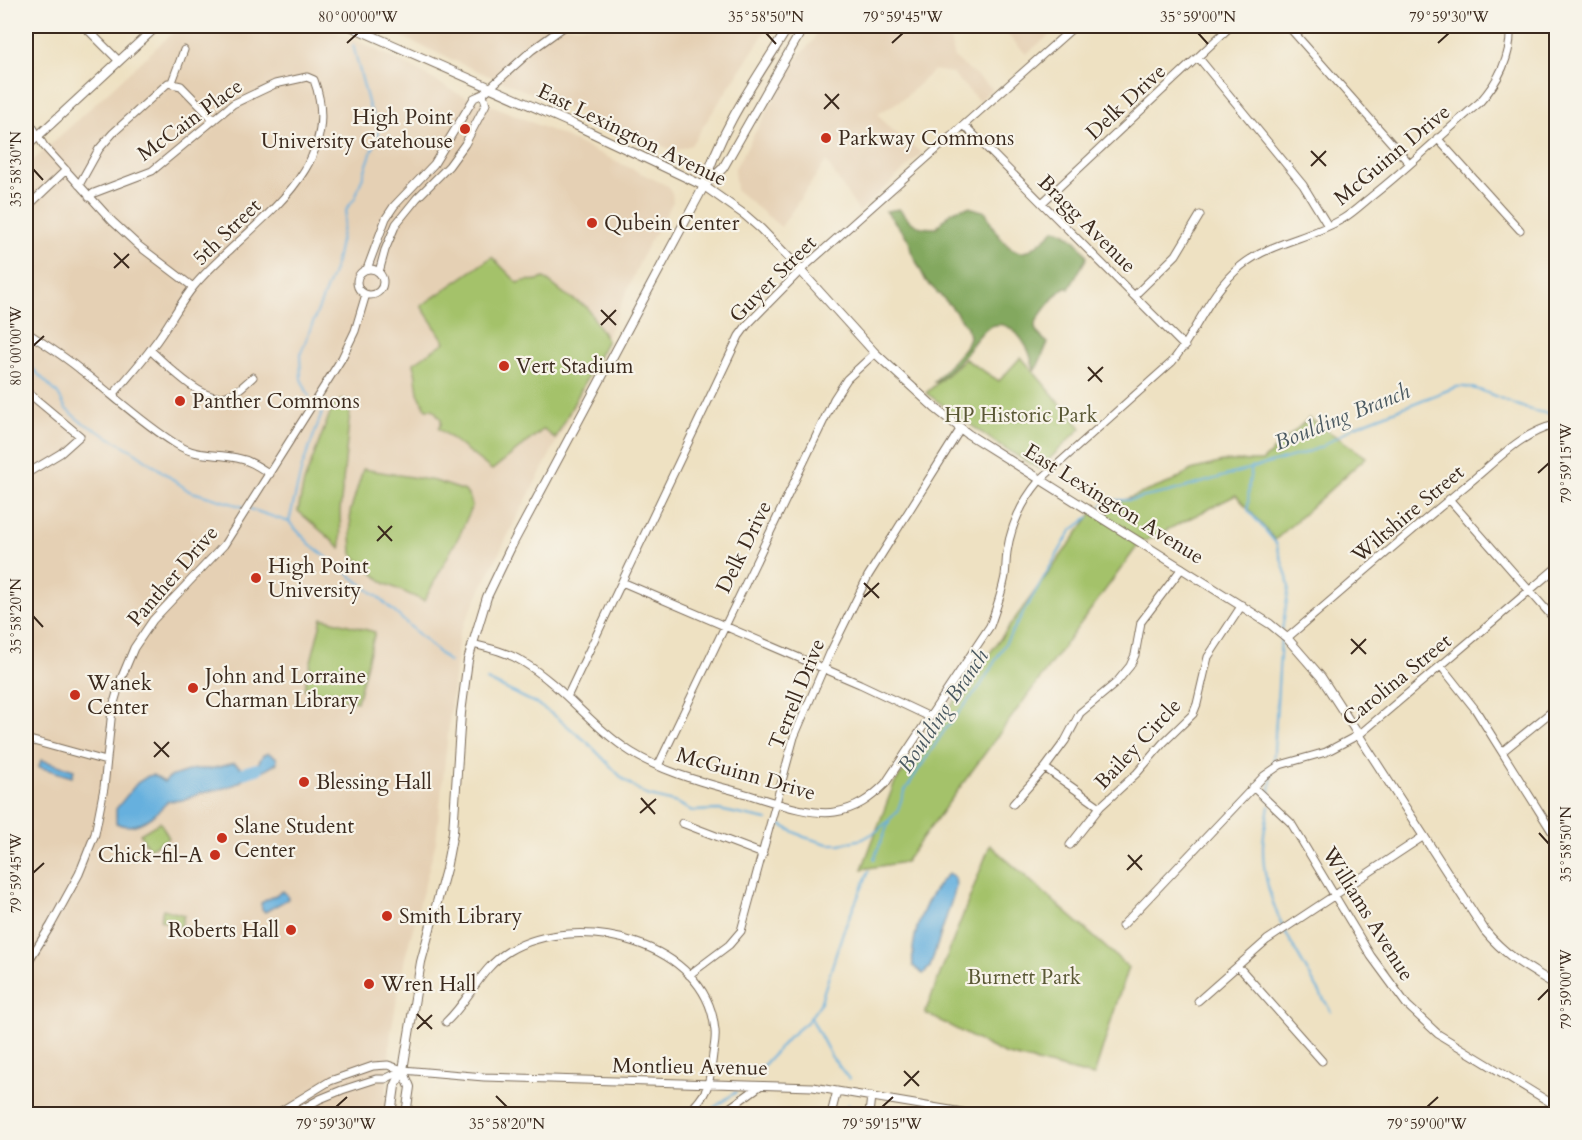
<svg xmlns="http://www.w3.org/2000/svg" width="1582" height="1140" font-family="Cardo,serif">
	<rect width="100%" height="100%" fill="#f7f3e8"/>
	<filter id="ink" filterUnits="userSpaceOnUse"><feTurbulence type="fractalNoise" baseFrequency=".0167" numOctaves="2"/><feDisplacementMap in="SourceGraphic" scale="12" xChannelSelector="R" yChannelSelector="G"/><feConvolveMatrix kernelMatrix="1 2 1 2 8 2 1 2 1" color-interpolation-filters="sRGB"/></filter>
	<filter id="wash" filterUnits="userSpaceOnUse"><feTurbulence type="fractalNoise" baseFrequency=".008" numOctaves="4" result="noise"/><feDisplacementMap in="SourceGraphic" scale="24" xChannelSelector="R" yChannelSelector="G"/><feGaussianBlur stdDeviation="1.35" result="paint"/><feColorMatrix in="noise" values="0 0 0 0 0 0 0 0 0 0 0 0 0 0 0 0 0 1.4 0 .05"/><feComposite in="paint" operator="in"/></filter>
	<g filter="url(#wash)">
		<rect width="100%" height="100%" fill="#eee1c2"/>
		<path fill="#e5d0b4" d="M180,26H317L347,36L411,67L459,94L501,109L561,135L668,186L672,193L673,202L646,248L580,398L515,521L459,634L436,842L405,958L391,1031L385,1114H26V167Z
			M377,26H769L691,145L675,151L482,73Z
			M819,26H953L948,29L954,58L993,89L979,101L952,73L934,70L904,98L878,114L887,126L922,153L859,212L826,161L781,227L736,190L734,170L798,57L813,41Z
			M999,26H1061L1026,54Z"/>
		<path fill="#a4c26a" stroke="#707644" stroke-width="1.5" d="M492,257L518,283C529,277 533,284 544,278L566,295L587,307L607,340L555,439L544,429L492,470L438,428L441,425V419L433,409H426L418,393L414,363L445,342L421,306Z
			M1021,357L1081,428L1039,469L999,445L926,393L965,359L999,381Z
			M342,399L351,402L340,511L341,548L298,511L304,482L332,408Z
			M1309,418L1366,457L1275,540L1236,495L1139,544L905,862L862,869L894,784L1093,512L1174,481L1191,470L1227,461H1262Z
			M363,469L435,481L465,491L470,498L472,506L461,532L424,601L384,583L352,554L350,512Z
			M322,618L375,632L357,702L304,689Z
			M160,822L169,838L149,849L140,834Z
			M990,845L1128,967L1094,1076L1004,1054L925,1013Z
			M163,909L184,915L181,927L160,920Z"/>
		<path fill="#83a85e" stroke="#5f693e" stroke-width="1.5" d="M969,207L986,212C990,224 1008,255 1024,252C1035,249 1047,237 1055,229C1068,231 1082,246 1087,257L1069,289L1065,287C1057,292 1033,321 1035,328C1037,335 1043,339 1048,343L1037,367L1034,370C1032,363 1031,355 1027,348C1015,326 997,314 978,337C972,344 967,352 961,359C954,367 945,374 937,382H934L965,347L969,337L967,327L950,305L926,281L911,251L909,240L886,211L899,209C913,224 913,228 936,228C949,215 949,209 969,207Z"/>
		<path fill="#66b0de" stroke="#506d7e" stroke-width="1.5" d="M268,753L276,757L277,763L266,770L259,771L256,767L263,755Z
			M41,760L74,770L72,777L39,767Z
			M234,763C269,783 211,791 200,793C194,795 188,799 182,800C178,801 173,800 168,801C156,815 135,833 116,823V809L137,783L148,776L153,775L164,782L170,777L194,769H210Z
			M949,873L955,878L956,887L930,967L923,974L913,966C910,935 926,894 949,873Z
			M283,891L287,895L288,899L265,912L262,909L261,903Z"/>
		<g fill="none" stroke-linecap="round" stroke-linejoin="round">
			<path stroke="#66b0de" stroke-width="2" d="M26,362L58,394L66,409L80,421L135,452L189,491L244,507
				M309,396L301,379L300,355L334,270L347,208L355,198L377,137L378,128L369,106L353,45
				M1252,467L1249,483L1248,510L1276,543L1287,577L1289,587L1282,630
				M1102,505L1114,500H1130L1169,492L1305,453L1321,447L1355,426L1456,387C1486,384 1522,416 1556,413
				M250,509L289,522L311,545L378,597L449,662
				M289,522L302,467L322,413
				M487,680L535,703L555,716L587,742L623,779L646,795L677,803L692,811L719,810L767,820
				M1273,767L1281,638
				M1269,800L1272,773
				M1269,806C1267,819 1263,834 1263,847C1262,908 1303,961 1331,1012
				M777,823L804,837L828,844H840L863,839L877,831L890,819L897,812L904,792L946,728L981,685L1071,531L1089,517
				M874,859L889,822
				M811,1018L831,1056L849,1079
				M752,1078L789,1037L807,1022L820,1004L843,932L869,871
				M705,1114L736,1092
				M845,1114L848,1104"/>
			<path stroke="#66b0de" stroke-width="12" d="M243,773L257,769"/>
		</g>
	</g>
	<g filter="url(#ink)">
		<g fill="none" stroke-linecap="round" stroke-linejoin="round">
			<defs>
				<path id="minor" d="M84,26L119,61
					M1288,26L1410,164
					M1198,57L1303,185L1328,226
					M172,82L184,50
					M26,119L32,126L44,146L112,221L139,246L193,287
					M964,125L1185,347
					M1437,138L1520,230
					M79,185L99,149L113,133L168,83L181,86L214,120
					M89,197L94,193L152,171L233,104L275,84L307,77L314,80C349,173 244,226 194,286C179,304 168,327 153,346C141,363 126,379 113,395
					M1042,203L1231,26
					M26,208L66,170
					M357 282a13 13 0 1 1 26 0a13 13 0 1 1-26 0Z
					M367,269L386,218L394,206L434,164L474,98L483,94L532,50L565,26
					M379,272L385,250L396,224L417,198L449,166L465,144L486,104L483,94
					M1135,295L1176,255L1200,215
					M26,332C45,344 64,356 82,371C113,395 142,423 176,444C198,458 214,453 237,458C249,460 259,467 270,474
					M150,350C165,363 200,400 221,397C234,396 244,385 253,377
					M26,391L80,436L61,453L26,474
					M1449,499L1556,621
					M1182,568L1141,622L1135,655L1130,666L1116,683L1080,713L1065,741L1045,768L1100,807L1137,773L1163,743L1193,714L1197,704L1208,657L1242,605
					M622,582L860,684L930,717
					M1287,638C1348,586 1408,533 1469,483C1495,462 1523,431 1556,425
					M472,644C489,648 507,652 523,662C563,686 592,727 631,752C666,774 707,783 746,794C771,801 809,816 835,812C856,809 871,798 885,784L990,626C996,609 1002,593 1005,576C1006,568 1006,560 1007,552C1011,525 1023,500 1040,480L1172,362C1197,331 1209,292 1241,266C1272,241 1310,239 1344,218C1354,212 1363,203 1372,196C1409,167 1443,133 1479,103C1499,81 1512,56 1510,26
					M1441,666L1475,709L1556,838
					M567,697L739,336L747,325L801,270L1075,26
					M26,739L106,761
					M1503,751L1556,708
					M658,766L834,399L847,379L875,353
					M1253,787L1291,823L1371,956L1407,1005L1438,1034L1556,1106
					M1013,804L1045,768
					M682,823L763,854
					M1070,845L1100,807
					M1122,926L1264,776L1280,765L1326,752L1360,734L1556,568
					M26,965L51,925L79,874L95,834L104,788L112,710L121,679L134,648L153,620L224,545L342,358L355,331L366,294
					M1238,966L1322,1061
					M689,975L729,945L741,931L794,737L830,653L868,576L961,428
					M1198,1001L1267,940L1424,836
					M446,1022C470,1000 480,968 509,951C577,911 708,941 715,1031C716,1039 714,1047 713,1054C709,1086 710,1091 687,1114
					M276,1114L330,1081L373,1066L388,1065L403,1070L484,1077L813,1087L974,1114
					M293,1114L320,1099L342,1090L376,1079H385L403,1070
					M721,1114L760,1086
					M831,1114L837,1091
					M869,1114L871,1096"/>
				<path id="major" d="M350,26L575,125L704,186L745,215L761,229L791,260L875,353L935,408L968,434L1270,624L1287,638L1321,677L1485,931C1508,958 1527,967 1556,985
					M26,147L157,26
					M705,185L723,168L804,26
					M403,1070L410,1087L406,1114
					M391,1114L395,1086L403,1070L421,962L446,869L453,832L461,713L468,660L487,597L512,545L704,186C719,130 759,75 789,26"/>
			</defs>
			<use href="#minor" stroke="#7a6a57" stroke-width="9"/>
			<use href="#major" stroke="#7a6a57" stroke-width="10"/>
			<use href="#minor" stroke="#fff" stroke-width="7"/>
			<use href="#major" stroke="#fff" stroke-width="8"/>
		</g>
	</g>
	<path fill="none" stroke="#3b2a1e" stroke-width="2" d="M766,33L776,44M1198,33L1208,44M347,43L358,33M892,43L903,33M1438,43L1449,33M825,94L839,109M824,109L839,94M1311,151L1326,166M1311,166L1326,151M33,169L43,180M114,253L129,268M114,268L129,254M601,310L616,325M601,325L616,310M33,346L44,336M1088,367L1102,382M1088,381L1103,367M1538,473L1549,463M378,526L392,541M377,541L392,526M864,583L879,598M864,597L879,583M33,616L43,627M1351,639L1366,654M1351,654L1366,639M154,742L169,757M154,757L169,742M641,798L655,814M640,813L656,799M1539,833L1549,844M1128,855L1142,870M1127,870L1142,855M33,873L44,863M1538,1000L1549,989M417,1014L432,1029M417,1029L432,1015M904,1071L919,1086M904,1086L919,1071M496,1096L507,1107M336,1107L347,1097M882,1107L893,1097M1427,1107L1438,1097"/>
	<g fill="#c8321e" stroke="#f7f3e8" stroke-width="2">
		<circle cx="465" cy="129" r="6"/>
		<circle cx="826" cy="138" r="6"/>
		<circle cx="592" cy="223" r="6"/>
		<circle cx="504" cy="366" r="6"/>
		<circle cx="180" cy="401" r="6"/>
		<circle cx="256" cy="578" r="6"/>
		<circle cx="193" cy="688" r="6"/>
		<circle cx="75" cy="695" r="6"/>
		<circle cx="304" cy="782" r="6"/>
		<circle cx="222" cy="838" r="6"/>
		<circle cx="215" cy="855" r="6"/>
		<circle cx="387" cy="916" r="6"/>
		<circle cx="291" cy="930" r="6"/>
		<circle cx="369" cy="984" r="6"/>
	</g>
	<g text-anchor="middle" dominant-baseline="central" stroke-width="4.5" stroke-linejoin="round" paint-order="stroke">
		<g font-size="21" fill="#3b2a1e" stroke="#f7f3e8">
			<text transform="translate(1126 102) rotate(-43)">Delk Drive</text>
			<text transform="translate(190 120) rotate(-36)">McCain Place</text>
			<text transform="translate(632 135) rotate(26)">East Lexington Avenue</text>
			<text transform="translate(1392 155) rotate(-40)">McGuinn Drive</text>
			<text transform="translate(1087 224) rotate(45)">Bragg Avenue</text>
			<text transform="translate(227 232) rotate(-44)">5th Street</text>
			<text transform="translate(773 279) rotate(-45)">Guyer Street</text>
			<text transform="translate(1114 504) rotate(32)">East Lexington Avenue</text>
			<text transform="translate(1408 514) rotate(-40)">Wiltshire Street</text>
			<text transform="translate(744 547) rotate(-64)">Delk Drive</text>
			<text transform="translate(173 576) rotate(-49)">Panther Drive</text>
			<text transform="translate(1397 680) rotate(-39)">Carolina Street</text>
			<text transform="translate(797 694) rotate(-68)">Terrell Drive</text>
			<text transform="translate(1138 744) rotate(-47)">Bailey Circle</text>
			<text transform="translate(746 774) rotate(16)">McGuinn Drive</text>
			<text transform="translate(1368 914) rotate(58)">Williams Avenue</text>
			<text transform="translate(690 1067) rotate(1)">Montlieu Avenue</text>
		</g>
		<g font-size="21" fill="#3b2a1e" stroke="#f7f3e8" text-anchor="start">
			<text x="453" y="117" text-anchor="end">High Point<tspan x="453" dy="24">University Gatehouse</tspan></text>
			<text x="838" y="138">Parkway Commons</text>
			<text x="604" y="223">Qubein Center</text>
			<text x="516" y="366">Vert Stadium</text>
			<text x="192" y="401">Panther Commons</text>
			<text x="268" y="566">High Point<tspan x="268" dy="24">University</tspan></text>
			<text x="205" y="676">John and Lorraine<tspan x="205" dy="24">Charman Library</tspan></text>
			<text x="87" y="683">Wanek<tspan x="87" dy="24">Center</tspan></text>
			<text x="316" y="782">Blessing Hall</text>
			<text x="234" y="826">Slane Student<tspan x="234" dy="24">Center</tspan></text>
			<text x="203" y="855" text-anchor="end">Chick-fil-A</text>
			<text x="399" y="916">Smith Library</text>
			<text x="279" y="930" text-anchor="end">Roberts Hall</text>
			<text x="381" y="984">Wren Hall</text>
		</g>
		<g font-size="21" fill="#5a5835" stroke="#f7f3e8">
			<text x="1021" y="415">HP Historic Park</text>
			<text x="1024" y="977">Burnett Park</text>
		</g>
		<g font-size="22" font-style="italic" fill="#4a5961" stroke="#f7f3e8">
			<text transform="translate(1342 417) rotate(-22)">Boulding Branch</text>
			<text transform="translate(943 711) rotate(-56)">Boulding Branch</text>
		</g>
	</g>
	<rect width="1582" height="1140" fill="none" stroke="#f7f3e8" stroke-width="66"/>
	<rect x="33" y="33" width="1516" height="1074" fill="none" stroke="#3b2a1e" stroke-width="2"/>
	<g font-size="15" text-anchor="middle" fill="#3b2a1e">
		<text x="358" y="22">80°00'00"W</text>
		<text x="766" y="22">35°58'50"N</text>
		<text x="903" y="22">79°59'45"W</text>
		<text x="1198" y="22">35°59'00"N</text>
		<text x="1449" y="22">79°59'30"W</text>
		<text transform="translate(16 169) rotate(-90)" y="5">35°58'30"N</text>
		<text transform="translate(16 346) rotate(-90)" y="5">80°00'00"W</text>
		<text transform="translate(1566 463) rotate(-90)" y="5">79°59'15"W</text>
		<text transform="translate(16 616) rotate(-90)" y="5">35°58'20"N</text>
		<text transform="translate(1566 844) rotate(-90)" y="5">35°58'50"N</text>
		<text transform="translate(16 873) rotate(-90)" y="5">79°59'45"W</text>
		<text transform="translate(1566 989) rotate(-90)" y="5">79°59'00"W</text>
		<text x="336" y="1129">79°59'30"W</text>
		<text x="507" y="1129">35°58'20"N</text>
		<text x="882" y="1129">79°59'15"W</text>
		<text x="1427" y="1129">79°59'00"W</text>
	</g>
</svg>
